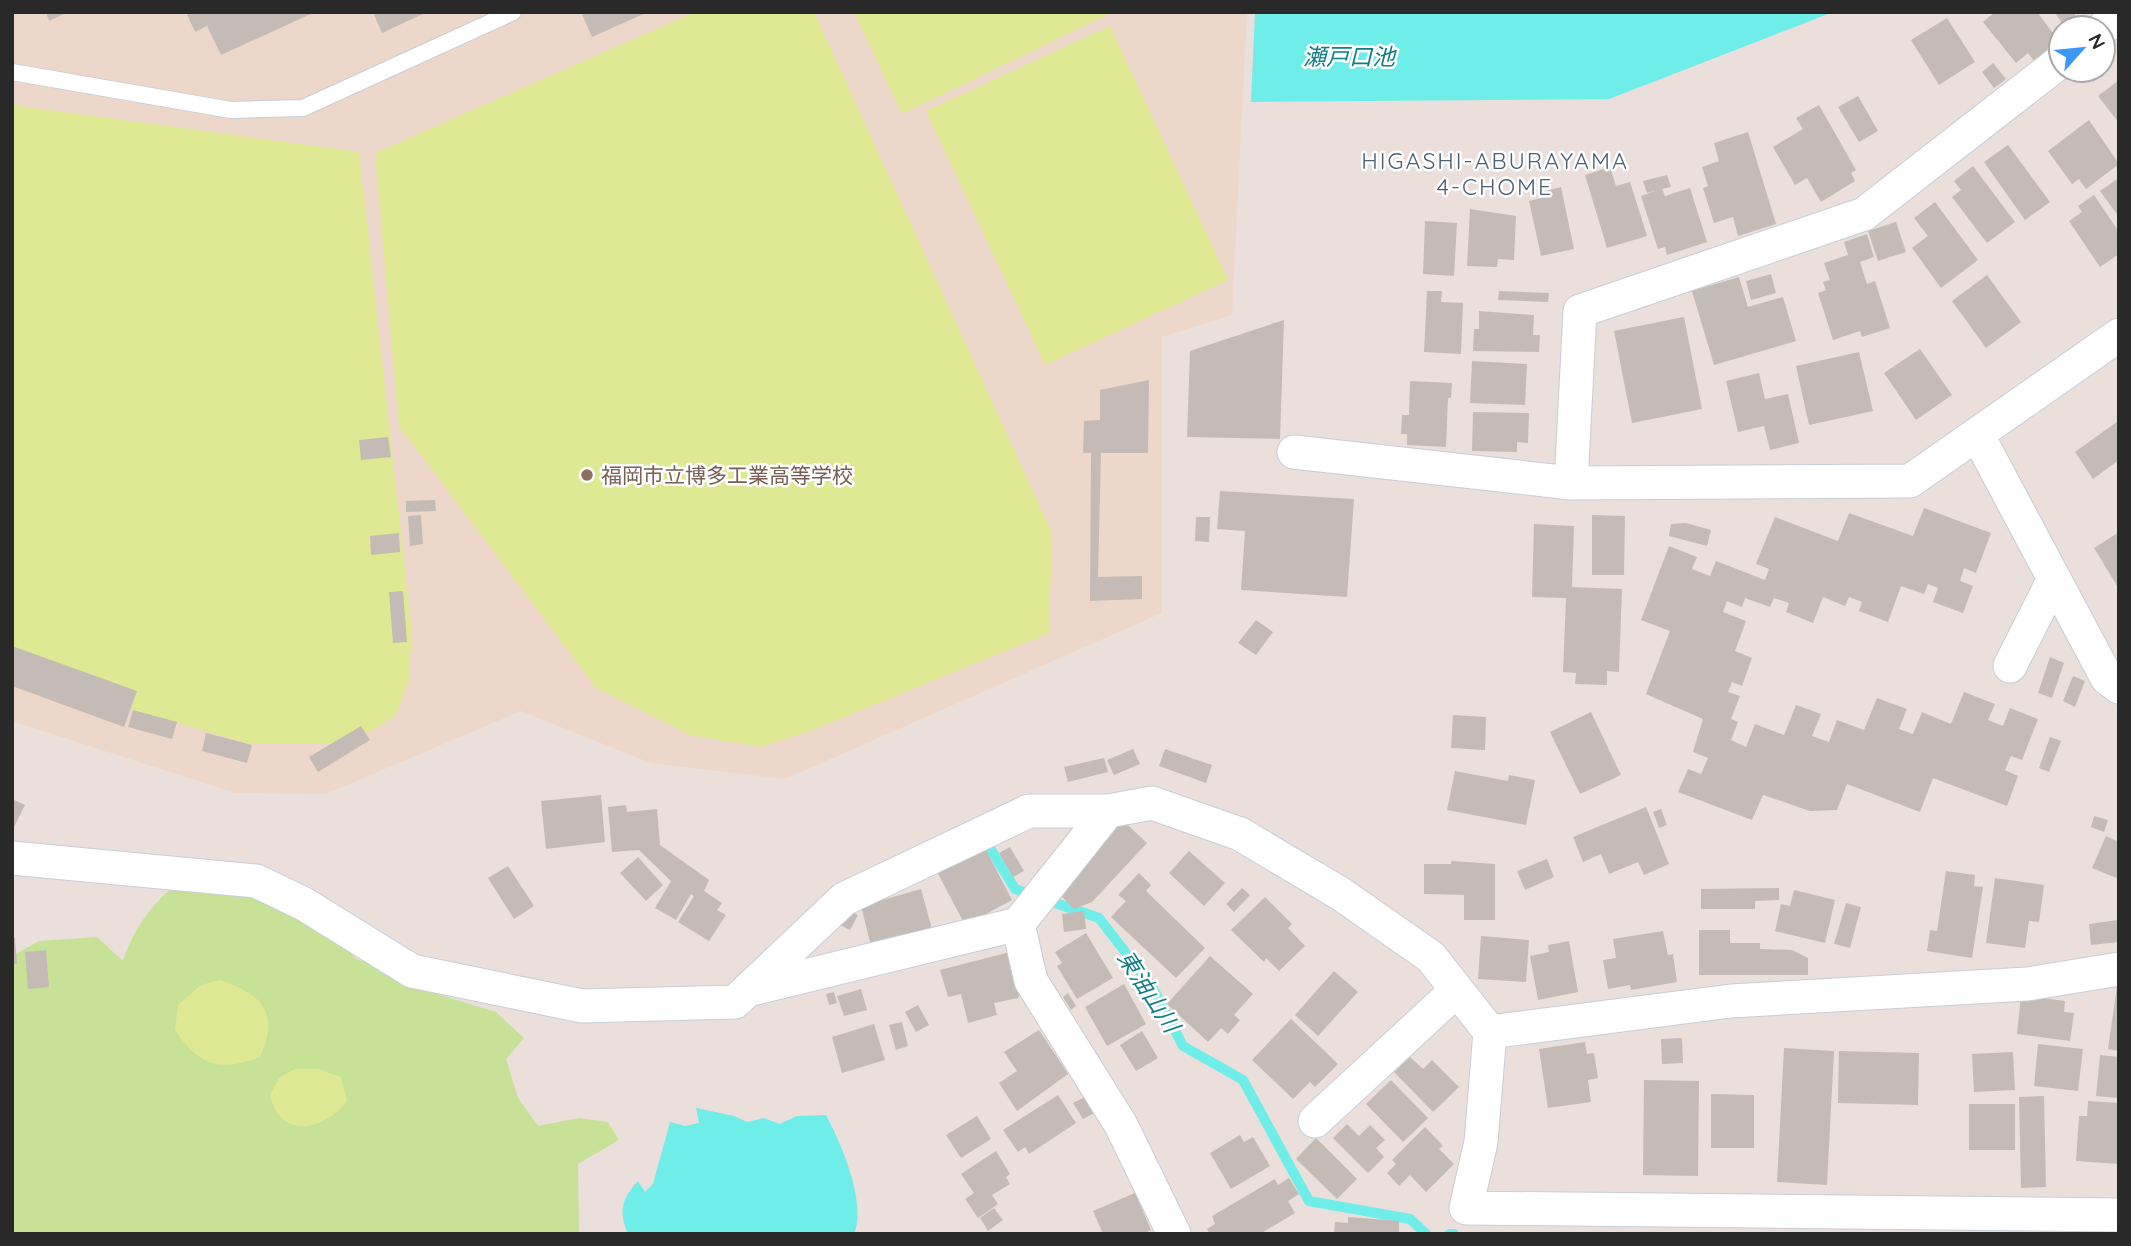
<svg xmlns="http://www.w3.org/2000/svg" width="2131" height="1246" font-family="Quicksand,'Noto Sans JP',sans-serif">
	<rect width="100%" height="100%" fill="#ebdfdb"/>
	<path fill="#edd7ca" d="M12,12H1247L1232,315L1162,337V613L785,779L651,763L521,711L326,794L235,793L12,721Z"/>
	<path fill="#c7e297" d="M168,891L239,892L327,933L357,959L440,995L496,1012L524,1038L506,1059L518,1098L538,1126L579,1118L608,1122L619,1140L578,1164L579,1234H12V956L39,941L97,937L123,961C133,932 145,913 168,891Z"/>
	<path fill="#dfe993" d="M695,12H814L1052,533L1049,633L813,730L760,747L690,735L596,688L399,426L375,153Z
		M854,12H1113L902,114Z
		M1110,26L1228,280L1045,365L926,111Z
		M12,105L359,152L412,633L409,680L396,715L351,744H250L12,675Z
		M220,980C263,995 280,1013 260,1057C218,1072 200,1066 175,1030L178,1005L201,985Z
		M295,1069H318L341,1077L347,1101C324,1131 280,1140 270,1095L279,1078Z"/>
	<path fill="#6eede9" d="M1255,12H1827L1828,14L1609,99L1251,102Z
		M696,1108L734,1116L747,1122L764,1118L780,1124L797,1116L826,1115C841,1143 867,1203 854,1234H628C618,1212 622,1198 638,1181L645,1192L653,1184L670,1122L685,1126L699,1123Z"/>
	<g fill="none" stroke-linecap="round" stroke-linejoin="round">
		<path stroke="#6eede9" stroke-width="10" d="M988,845L1015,889L1099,918L1153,988L1183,1046L1243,1080L1309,1201L1410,1219L1426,1234
			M1449,1234H1454"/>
	</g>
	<path fill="#c4bbb6" d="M46,12H68L49,21Z
		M186,12H315L221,55L207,26L195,32Z
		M373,12H427L382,33Z
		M581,12H648L592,37Z
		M1995,12H2037L2059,41L2034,61L2028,53L2016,63L1983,22Z
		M2054,12H2073L2081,23L2074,28H2066Z
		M1947,18L1975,62L1939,85L1911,40Z
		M1993,63L2006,79L1994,88L1982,72Z
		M2119,80V123L2098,96Z
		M1858,96L1878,131L1859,142L1838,107Z
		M1819,105L1856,170L1851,173L1855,181L1821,202L1807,178L1795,185L1773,147L1803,129L1796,118Z
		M2089,120L2119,164L2086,189L2079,179L2072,184L2048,151Z
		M1748,132L1776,224L1738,236L1733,217L1714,223L1703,188L1708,186L1702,167L1719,161L1714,143Z
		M2008,145L2050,202L2025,220L1984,162Z
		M1973,166L2015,222L1987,243L1952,197L1961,190L1954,181Z
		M1610,167L1616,186L1630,182L1647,236L1607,248L1585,175Z
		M1667,175L1671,187L1662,189L1665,196L1690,188L1707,242L1667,255L1665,247L1658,249L1641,196L1655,191L1647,193L1643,181Z
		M2119,178V217L2100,191Z
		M1561,187L1574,249L1541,256L1529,201L1546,197L1545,191Z
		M2094,195L2119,232V254L2100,267L2069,221L2082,212L2078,206Z
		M1935,202L1978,260L1941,288L1912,248L1928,236L1914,218Z
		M1470,209L1516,216L1514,260L1498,259L1497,267L1467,266Z
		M1425,221L1457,223L1454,276L1423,274Z
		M1896,222L1906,252L1878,261L1868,231Z
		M1867,234L1874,257L1860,262L1867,284L1875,281L1890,328L1862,337L1860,331L1833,340L1818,293L1826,290L1823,282L1830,280L1824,263L1848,255L1844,242Z
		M1771,274L1776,293L1751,300L1746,281Z
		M1987,275L2021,322L1986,348L1952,301Z
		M1739,277L1748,307L1783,297L1796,341L1714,365L1692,291Z
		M1427,291H1442L1441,302L1463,303L1461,354L1424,352Z
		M1499,291L1549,293L1548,302L1498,300Z
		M1479,311L1534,315L1533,335H1540L1539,352L1473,351L1474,329H1479Z
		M1684,317L1702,409L1632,423L1614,331Z
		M1284,320L1280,439L1187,437L1190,351Z
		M1920,349L1952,395L1916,420L1884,373Z
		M1859,352L1873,411L1809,425L1796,366Z
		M1472,361L1527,364L1525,405L1470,403Z
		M1759,373L1765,399L1788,394L1799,443L1770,450L1764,426L1738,432L1726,381Z
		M1149,380L1148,453H1101L1098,577L1142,576V599L1090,601L1091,453H1083L1084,421L1100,420V390Z
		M1410,381L1452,383L1451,398H1448L1446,447L1407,445V434H1401L1402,415H1409Z
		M1473,412L1529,413L1528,443L1517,442V452L1472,451Z
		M2118,421L2119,460L2093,479L2075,452Z
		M388,437L391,457L361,460L359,440Z
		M1220,491L1354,499L1347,597L1241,590L1245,531L1217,529Z
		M435,500L436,511L406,512V501Z
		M1924,508L1991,533L1976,573L1964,568L1960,581L1973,586L1963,613L1933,602L1938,588L1928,584L1924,594L1901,586L1888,622L1859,611L1862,602L1849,597L1845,606L1823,597L1813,623L1786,612L1789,603L1774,598L1770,607L1745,598L1742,607L1727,601L1723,612L1746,621L1735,651L1752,658L1742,686L1732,682L1728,692L1740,696L1731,719L1738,722L1731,740L1746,747L1755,724L1784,735L1796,705L1821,714L1812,736L1829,742L1837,720L1864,730L1877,698L1907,709L1899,729L1913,734L1922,712L1951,724L1964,692L1995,704L1988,720L2003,726L2010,708L2038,719L2022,760L2011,756L2005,770L2018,776L2007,806L1933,778L1920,812L1847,784L1837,810L1810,811L1763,795L1752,820L1678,792L1688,769L1701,774L1708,758L1693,752L1703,719L1646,694L1670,631L1641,620L1669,546L1697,557L1692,569L1710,576L1716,561L1765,580L1769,569L1756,564L1775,517L1838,541L1849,513L1913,536Z
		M421,515L423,544L410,546L408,516Z
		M1592,515L1625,516L1624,575H1592Z
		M1196,517H1210L1209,542L1195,541Z
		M1686,523L1711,530L1707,546L1669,536L1671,524Z
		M1534,524L1574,526L1572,587L1622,589L1619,672L1607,671V685L1575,684L1576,673L1563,672L1566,598L1532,597Z
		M2119,532V589L2094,548Z
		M399,533L400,552L371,555L370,536Z
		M403,591L407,642L393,643L389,592Z
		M1256,620L1273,632L1256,655L1238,643Z
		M12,646L137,691L124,727L12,686Z
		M2050,657L2064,663L2052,698L2038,693Z
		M2073,676L2085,681L2075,707L2063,701Z
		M133,710L177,722L172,739L128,727Z
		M1591,712L1621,775L1580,794L1550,732Z
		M1453,715L1486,717L1485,750L1451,748Z
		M361,726L370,740L318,772L309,757Z
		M206,733L252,745L247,763L202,751Z
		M2050,737L2061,741L2049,772L2039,768Z
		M1133,749L1140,764L1114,775L1107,760Z
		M1165,749L1212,765L1206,783L1159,766Z
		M1104,758L1108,772L1068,782L1064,767Z
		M1455,771L1508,781L1509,775L1535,780L1526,825L1447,810Z
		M601,795L605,842L546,849L541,801Z
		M12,799L25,805L12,831Z
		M626,805L627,812L657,809L660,845L709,880L704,891L722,903L717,910L726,915L709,941L678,922L694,896L691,894L676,920L655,908L671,881L639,850L612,852L608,807Z
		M1646,807L1669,864L1644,875L1638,862L1609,874L1601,854L1583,862L1573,837Z
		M1661,809L1667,825L1659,828L1653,812Z
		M2094,816L2108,820L2104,832L2091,827Z
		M1120,818L1147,843L1092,902L1074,909L1054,889Z
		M2106,836L2119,842V879L2092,868Z
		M1010,847L1024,871L1013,877L999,853Z
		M986,850L1012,900L965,925L934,866L962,851L967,859Z
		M1189,851L1225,883L1204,906L1169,873Z
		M638,857L663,885L646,901L620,873Z
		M1547,859L1554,877L1525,890L1517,871Z
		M1451,861L1495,864V920H1464V895L1424,894V864H1451Z
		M508,866L534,906L514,919L488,878Z
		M1946,871L1975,875L1974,886L1983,887L1972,958L1927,951L1930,930L1937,931Z
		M1139,873L1151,885L1146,891L1205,948L1176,978L1111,917L1126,901L1118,895Z
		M1995,878L2044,885L2039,922L2029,921L2025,948L1986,943Z
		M1242,888L1250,895L1234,912L1226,904Z
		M1779,888V900L1755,901V909H1701V889Z
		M921,889L932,929L871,946L861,906Z
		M1794,890L1835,900L1825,943L1775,931L1781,904L1790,906Z
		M1265,897L1292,924L1288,928L1305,946L1279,971L1266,958L1264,962L1231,930Z
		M1846,903L1861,907L1850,948L1834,944Z
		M846,909L858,915L850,930L838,924Z
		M1084,911L1086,929L1064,932L1062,914Z
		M2118,920L2119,942L2091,945L2089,924Z
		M1699,930H1730V943H1760V949L1792,950L1808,958V975H1699Z
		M1663,931L1668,955L1673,954L1677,982L1631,990L1630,985L1608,989L1603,960L1616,958L1613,939Z
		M1086,933L1113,978L1077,999L1057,966L1062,963L1055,952Z
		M1481,936L1529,940L1526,982L1478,979Z
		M12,938H15L17,964H12Z
		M1569,941L1578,992L1538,1000L1530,956L1549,952L1548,945Z
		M1022,949V988L1018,998L994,1003L997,1015L968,1023L961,994L948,997L940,970Z
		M46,950L49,987L28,989L25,952Z
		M1210,956L1253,994L1234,1015L1240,1020L1228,1034L1221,1028L1208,1042L1167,1004Z
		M1334,971L1358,992L1318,1036L1295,1015Z
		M1124,984L1146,1024L1107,1046L1085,1007Z
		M2117,986H2119V1051L2108,1049Z
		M861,989L867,1010L844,1016L837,996Z
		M834,992L837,1003L829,1005L826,994Z
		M1068,993L1076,1006L1071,1010L1063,997Z
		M2021,995L2065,1001L2064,1012L2074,1013L2070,1041L2017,1034Z
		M918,1005L929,1025L916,1032L905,1012Z
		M1291,1019L1338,1064L1315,1087L1310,1082L1293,1099L1252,1060Z
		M902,1022L908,1046L896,1050L889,1025Z
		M874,1024L885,1060L842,1073L832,1037Z
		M1039,1030L1068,1074L1017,1111L999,1083L1017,1071L1004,1052Z
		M1142,1031L1158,1058L1136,1071L1120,1045Z
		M1682,1038L1683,1063L1662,1064L1661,1039Z
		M1585,1042L1587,1054L1594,1053L1598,1078L1588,1080L1591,1102L1548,1108L1539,1049Z
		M2038,1044L2083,1049L2078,1091L2034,1086Z
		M1784,1048L1834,1051L1827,1185L1777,1182Z
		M1839,1051L1919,1053L1918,1105L1838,1103Z
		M2013,1052L2015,1090L1974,1092L1972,1054Z
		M2100,1055L2119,1057V1098L2096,1096Z
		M1410,1057L1423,1069L1432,1060L1459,1087L1433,1112L1394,1072Z
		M1391,1080L1428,1118L1403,1142L1366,1104Z
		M1644,1080L1699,1081L1698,1176L1643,1175Z
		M1711,1094L1754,1095V1148H1711Z
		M1058,1095L1076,1123L1029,1154L1025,1147L1018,1152L1003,1130Z
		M2044,1096L2046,1187L2021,1188L2019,1097Z
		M1085,1097L1094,1113L1083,1119L1073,1103Z
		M2088,1101L2119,1103V1164L2076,1161L2079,1116H2087Z
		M1969,1104H2015V1150H1969Z
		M977,1116L991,1139L961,1158L946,1135Z
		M1347,1124L1359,1136L1370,1125L1385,1140L1376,1148L1384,1157L1368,1173L1333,1138Z
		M1425,1127L1443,1146L1439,1149L1454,1164L1426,1192L1410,1175L1399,1186L1387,1173L1396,1164L1392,1160Z
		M1240,1135L1244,1142L1253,1137L1270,1166L1231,1189L1210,1153Z
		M1316,1138L1357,1179L1337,1199L1296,1159Z
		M996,1151L1010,1174L1006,1177L1010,1184L992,1195L998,1204L978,1218L965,1199L974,1193L961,1174Z
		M1289,1178L1299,1194L1288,1201L1295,1213L1260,1234H1210L1207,1229L1215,1224L1212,1216L1275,1179L1278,1185Z
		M1135,1193L1151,1230L1142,1234H1103L1093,1211Z
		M994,1208L1003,1220L988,1231L980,1218Z
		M1348,1217L1399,1221V1234H1334L1335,1222L1348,1223Z"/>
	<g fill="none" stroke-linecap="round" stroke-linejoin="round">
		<defs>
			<path id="service" d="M12,72L231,110L303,108L513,12"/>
			<path id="minor" d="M2103,28L2119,16
				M1977,434L2107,678L2119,687
				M1294,452L1571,483L1910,481L2119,335
				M1571,483L1580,311L1864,214L2061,61
				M2010,666L2054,579
				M1108,811L1018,924L1031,981L1121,1125L1174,1234
				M12,858L256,881L304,904L412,971L582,1006L735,1002L844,899L1029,811H1108L1152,803L1240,834L1341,894L1431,957L1490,1032L1481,1142L1466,1208L2119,1215
				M748,990L1018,924
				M1490,1032L1731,1001L2027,984L2119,969
				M1315,1121L1457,990"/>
		</defs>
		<use href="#service" stroke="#c6ced7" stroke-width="18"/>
		<use href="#minor" stroke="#c6ced7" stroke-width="35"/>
		<use href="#service" stroke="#fff" stroke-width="16"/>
		<use href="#minor" stroke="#fff" stroke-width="33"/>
	</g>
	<circle fill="#8d6e63" stroke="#fff" stroke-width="2.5" cx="587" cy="475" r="7"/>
	<g text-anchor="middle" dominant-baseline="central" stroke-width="5" stroke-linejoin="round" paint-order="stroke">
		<g font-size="21" fill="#785e54" stroke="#fff" text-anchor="start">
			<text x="601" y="475">福岡市立博多工業高等学校</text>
		</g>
		<g font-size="23" font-style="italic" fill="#0e7f84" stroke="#fff">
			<text x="1349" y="56">瀬戸口池</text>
			<text transform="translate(1149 991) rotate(57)">東油山川</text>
		</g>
		<g font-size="23" letter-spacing="2" fill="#4a6179" stroke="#fff">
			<text x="1495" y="160">HIGASHI-ABURAYAMA<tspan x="1495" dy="26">4-CHOME</tspan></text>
		</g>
	</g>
	<rect width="2131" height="1246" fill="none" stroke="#292929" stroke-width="28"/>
	<g transform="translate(2082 49) rotate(63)"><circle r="33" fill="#ffffff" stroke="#a9a9a9" stroke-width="2"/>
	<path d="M0-5L12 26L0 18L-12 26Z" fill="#3b97f8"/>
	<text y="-10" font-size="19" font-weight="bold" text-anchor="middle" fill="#292929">N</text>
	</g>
</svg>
